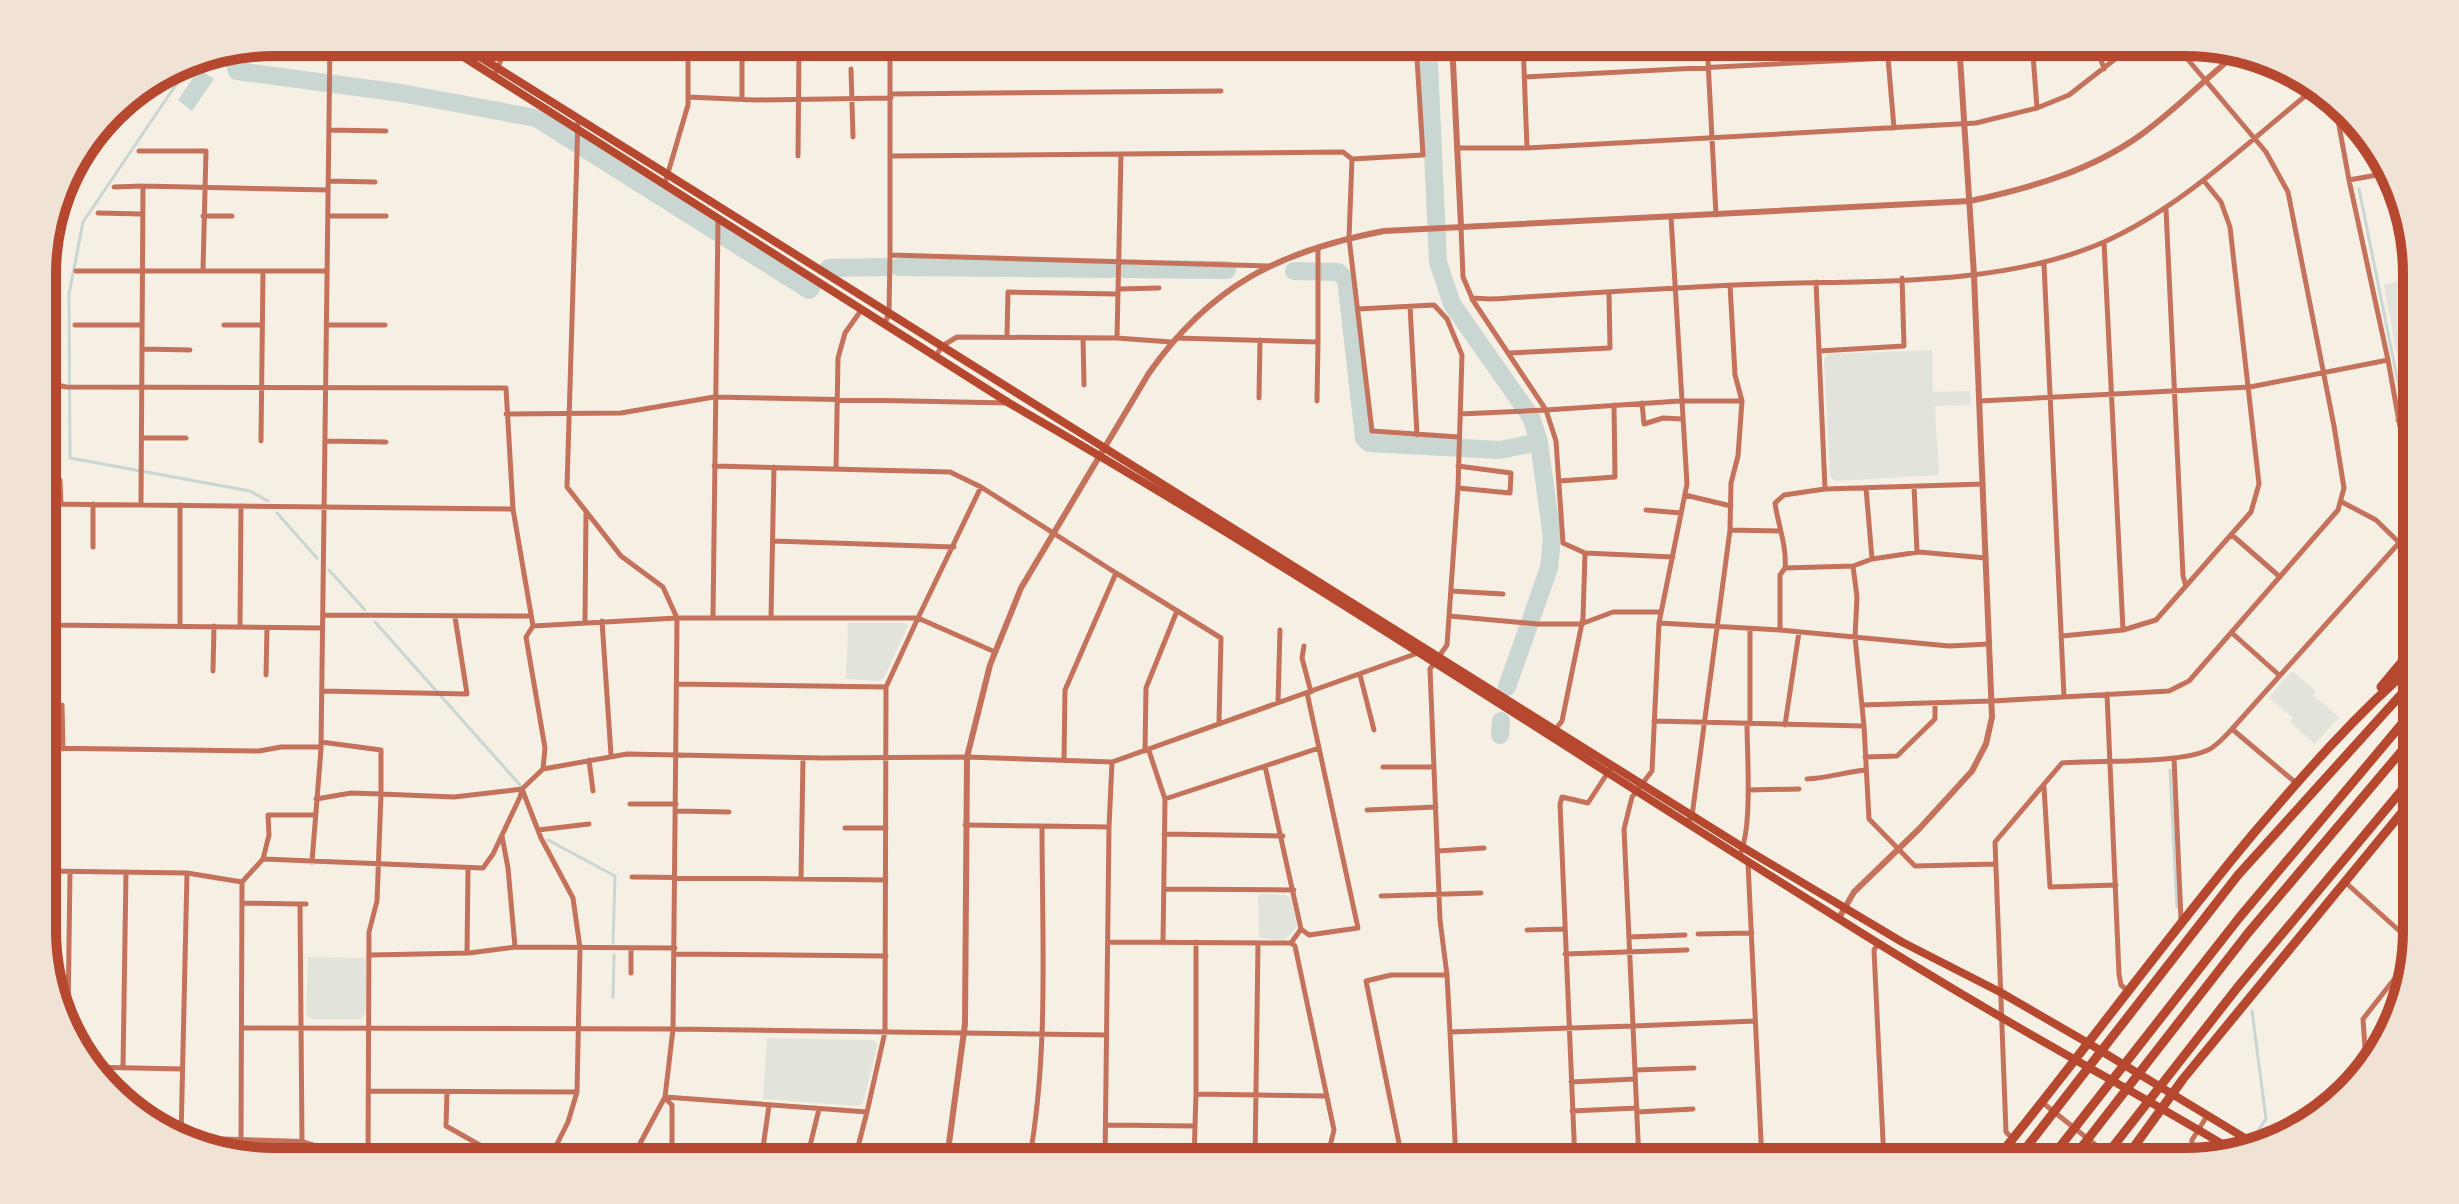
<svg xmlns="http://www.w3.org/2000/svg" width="2459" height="1204" font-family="Signika,sans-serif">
	<rect width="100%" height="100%" fill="#f6efe4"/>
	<path fill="#e2e4dc" d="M2408,278L2415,285L2416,412L2408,414L2384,285Z
		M1932,350L1933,392L1970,391L1971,405L1935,406L1939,475L1835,481L1830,476L1824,359L1828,354Z
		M848,623H905L908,626L884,678L880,681L846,679Z
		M2292,671L2316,691L2313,695L2339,717L2315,744L2290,722L2293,718L2269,697Z
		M1258,894L1285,895L1291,898L1297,927L1284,940L1259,938Z
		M308,957L366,958V1011L362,1019H312L306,1016Z
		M767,1038L874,1040L878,1044L863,1103L858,1106L763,1099Z"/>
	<path fill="#c9d6d2" d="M199,69L214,79L192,111L178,100Z"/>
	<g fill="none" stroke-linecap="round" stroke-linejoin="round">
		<path stroke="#c9d6d2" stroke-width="3" d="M194,58L83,222L69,294L70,458L250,491L268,501
			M2359,189L2409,437L2416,449
			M277,513L317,558
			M329,570L365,610
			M375,622L520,785
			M2170,770L2177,907
			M548,840L615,876L613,943
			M613,997L614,955
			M2252,1011L2266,1119L2258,1131"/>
		<path stroke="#c9d6d2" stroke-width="18" d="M1428,42L1438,262L1452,304L1531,417L1539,442L1552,538L1549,568L1507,687
			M231,50L237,71L401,93L536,118L809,290L812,287
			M899,267L1112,269
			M829,268L886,267
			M1123,269L1227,270
			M1294,271L1338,272L1346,279L1364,438L1369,443L1500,450L1539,442
			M1500,735L1501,721"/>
		<path stroke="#c5725c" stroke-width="5" d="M1416,42L1423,155L1352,159L1349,238L1372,431L1459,437
			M1523,42L1527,148
			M1707,42L1716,215
			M2032,42L2037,108
			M2095,42L2104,69
			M742,46V98
			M1888,58L1894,128
			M851,69L853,137
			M494,76L501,60V42
			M1524,77L1888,58L1887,42
			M891,94L1221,91
			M688,97L755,100L891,98
			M2336,109L2349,180L2388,173
			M329,130L386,131
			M1457,148H1527L1976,123L2037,108L2069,95L2137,42
			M139,151H206L203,270
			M798,156L799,46
			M891,156L1121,154
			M2349,180L2388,360L2402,438L2416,458
			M328,181L375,182
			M665,183L688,105V42
			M114,187L143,186
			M2397,198L2410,271L2415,277
			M2166,209L2183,576L2186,586
			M98,213L141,214
			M203,216H232
			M328,216H386
			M1461,227L1463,277L1472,298L1490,299C1581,294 1672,287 1763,284C1874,280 2001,287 2104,242C2184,206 2246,143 2314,89
			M2104,242L2123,630
			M890,255L1269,266
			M2044,264L2064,697
			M76,271H327
			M1816,282L1825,489
			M1118,289L1159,288
			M1410,306L1417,435
			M1358,309L1434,305L1447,319L1462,355L1458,488L1447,645L1430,669L1440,920L1447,975H1391L1366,981L1399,1143L1395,1162
			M885,323L889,313L890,255V42
			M75,325H142
			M224,325H262
			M326,325H385
			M1007,335L1008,292L1118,294
			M1083,338L1084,385
			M1176,338L1318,342V247
			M1171,342L1117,338L1121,154L1343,152L1352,159
			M142,349L190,350
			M1819,351L1904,346L1902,278
			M1510,353L1610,348L1609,293
			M936,356L942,346L957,337L1117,338
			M43,382L66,387L506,388L513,509L533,626L526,637L545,748L543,769
			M1259,398L1260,340
			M1317,401L1318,342
			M1980,401L2250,387L2388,360
			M1642,403L1644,424L1663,418L1682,419
			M506,414L621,413L714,397L1008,403
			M1460,414L1546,410L1472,299
			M2398,420L2416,417
			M142,438H186
			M261,441L263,271
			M325,441L386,442
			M714,466L950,472L981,487
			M836,468L838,358L845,333L862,309
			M60,480L61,504
			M1560,481L1615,477L1614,405
			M1914,486L1917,552
			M1458,488L1510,493L1511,473L1458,466
			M1866,488L1872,559
			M1685,495L1731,506
			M2342,502L2376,520L2416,559
			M43,504L141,505L143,186L328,190
			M93,504V547
			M141,505L513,509
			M180,505V625
			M1646,510L1681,513
			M1730,530L1779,531
			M2232,535L2280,577
			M773,541L954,547
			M1585,553L1673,557
			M1853,566L1857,597L1855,637L1864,726
			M1785,568C1787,546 1778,525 1775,503L1784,495L1825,489L1983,484
			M1116,573L1221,638L1219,722
			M1451,591L1503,594
			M323,615L531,616
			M1449,616L1537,624H1581L1613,612H1661
			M713,617L718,220
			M771,618L774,467
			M602,621L611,755
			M43,622L48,625L322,628
			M585,622L586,511
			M1659,623L1687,484L1671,217
			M533,626L677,618L663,587L621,556L567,487L578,119
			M240,627L241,506
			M1750,629V724
			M1780,630L1949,646L1989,644
			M2232,633L2279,675
			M2062,636L2123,630L2156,620L2251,512L2259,484L2230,227L2221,202L2204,181
			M1304,646L1302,658L1311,692
			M213,671L214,626
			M266,675L267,628
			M1360,675L1374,730
			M677,684L886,687
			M322,691L467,694L455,617
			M1307,693L1319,748L1265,766L1301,929L1291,943L1295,946L1334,1130L1326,1162
			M2107,694L2119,974L2121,985L2129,992
			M1278,702L1280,630
			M62,705L63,749
			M1862,705L1992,701L2169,691L2189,681L2338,510L2344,488L2334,426L2288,192L2266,152L2173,42
			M1654,721L1864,726L1869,819L1915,866L1995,864
			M1785,725L1799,632
			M2232,729L2296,783
			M1555,730L1562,721L1583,618L1585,553L1563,543L1556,441L1546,410L1680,401H1742L1735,375L1730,285
			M44,748L259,751L281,747H321
			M1145,751L1146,688L1177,611
			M1149,751L1165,799L1163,943
			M1865,757L1897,756L1935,719V703
			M2174,758L2181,920
			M589,760L593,791
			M1383,767H1434
			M1807,779C1828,778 1845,772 1866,770
			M2044,787L2050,887L2116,885
			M1748,790L1799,789
			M316,799L351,793L381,794V750L321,742
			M1165,799L1265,766
			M630,804H676
			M1367,810L1436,807
			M676,811L729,812
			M1687,823L1692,816L1730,530L1731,483L1738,456L1742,401
			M965,825L1042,826C1042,938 1049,1052 1029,1162
			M1042,826L1109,827
			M845,828H886
			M538,830L589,824
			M1164,834L1283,836
			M502,836L508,868L515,947
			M1438,851L1484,848
			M1739,856C1753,831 1747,755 1747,724
			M263,859L269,835L268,815H315
			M312,862L321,749L330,42
			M1748,863L1762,1162
			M44,871L187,873
			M632,877L886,880
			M801,879L803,758
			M2345,882L2414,944
			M1164,889L1294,890
			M1381,896L1481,893
			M242,903L300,904
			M1301,929L1309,935L1358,928L1319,748
			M1527,930L1564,929
			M1698,934L1752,933
			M1629,937L1685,935
			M1109,942L1291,943
			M1878,944L1874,950L1884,1162
			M631,948V973
			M467,953L468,869
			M675,954L886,956
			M1565,954L1687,950
			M370,955L469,953L515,947L675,948
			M1447,975L1450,1032
			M68,1017L70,872
			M242,1028L673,1029L677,618H918L981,487L1116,573L1065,690L1064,759
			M2366,1063L2363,1019L2410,959
			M88,1067L182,1069
			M123,1068L126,872
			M1635,1070L1694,1068
			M1571,1082L1635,1079
			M370,1091L577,1092
			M447,1092L446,1126L478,1144
			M1196,1094V942
			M665,1097L867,1112L854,1162
			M665,1098L672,1105V1162
			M2043,1103L2117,1162
			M1572,1111L1637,1108
			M867,1112L885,1032L886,687L918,618L995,652
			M1637,1112L1693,1109
			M1106,1125L1195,1126L1194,1162
			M1195,1126L1196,1094L1327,1096
			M181,1138L187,873L242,882L263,859L483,868L493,854L520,797L522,789L543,769L627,754L823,758L967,757L1112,762L1418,653
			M2012,1138L2006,1132L1995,842L2062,763C2098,760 2179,764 2208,750C2217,746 2225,736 2232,729L2416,524
			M235,1153L241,1140L242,882
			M368,1161L369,932L377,901L381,794L454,797L522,789L541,838L573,898L580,948L577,1092L568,1122L548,1162
			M297,1162L302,1142L300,904H306
			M470,1162L478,1144L514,1162
			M630,1162L665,1097L673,1029L1107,1035
			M761,1162L769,1105
			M806,1162L819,1109
			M1105,1162L1109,827L1112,762
			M1255,1162L1258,943
			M1456,1162L1450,1032L1633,1026L1624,829L1632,797L1652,771L1659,623L1780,630V575L1785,568L1853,566L1872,559L1919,552L1986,558
			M1575,1162L1560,804L1562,797L1588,803L1612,766
			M1639,1162L1633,1026L1755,1021
			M2192,1162V1140L2207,1116"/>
		<path stroke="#c5725c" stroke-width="6" d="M1452,42L1461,226
			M1839,918L1854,892L1919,829L1972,771L1986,744L1992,717L1974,275L1959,42
			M171,1138L302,1142L369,1162
			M944,1162L949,1143L965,1024L967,757L990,665L1021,588L1149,373C1211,285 1280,251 1384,231L1970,201C2030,188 2091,171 2142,134C2175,110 2204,80 2236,54"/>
		<path stroke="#b5482f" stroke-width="8" d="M440,42L1009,403C1284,561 1548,737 1817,905C1894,954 1972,1001 2051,1046C2112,1081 2173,1114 2232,1150
			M456,42L1739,845L1902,942L2000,992L2088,1043L2253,1143"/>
		<path stroke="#b5482f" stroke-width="9" d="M2381,687L2416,645
			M1994,1162C2082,1054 2164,941 2253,834C2304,774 2356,714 2416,663
			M2015,1162L2238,875L2416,678
			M2101,1162L2237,988L2417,772
			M2123,1162L2183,1079L2417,794"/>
		<path stroke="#b5482f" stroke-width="9" d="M2048,1162L2239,918L2416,707
			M2070,1162L2248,933L2416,734"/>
	</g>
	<path d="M0 0H2459V1204H0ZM274 56H2185A218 218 0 0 1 2403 274V930A218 218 0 0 1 2185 1148H274A218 218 0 0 1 56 930V274A218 218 0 0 1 274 56Z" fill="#f1e2d6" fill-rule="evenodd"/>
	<path fill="none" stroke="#b5482f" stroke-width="10" d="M274 56H2185A218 218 0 0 1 2403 274V930A218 218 0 0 1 2185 1148H274A218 218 0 0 1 56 930V274A218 218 0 0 1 274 56Z"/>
</svg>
